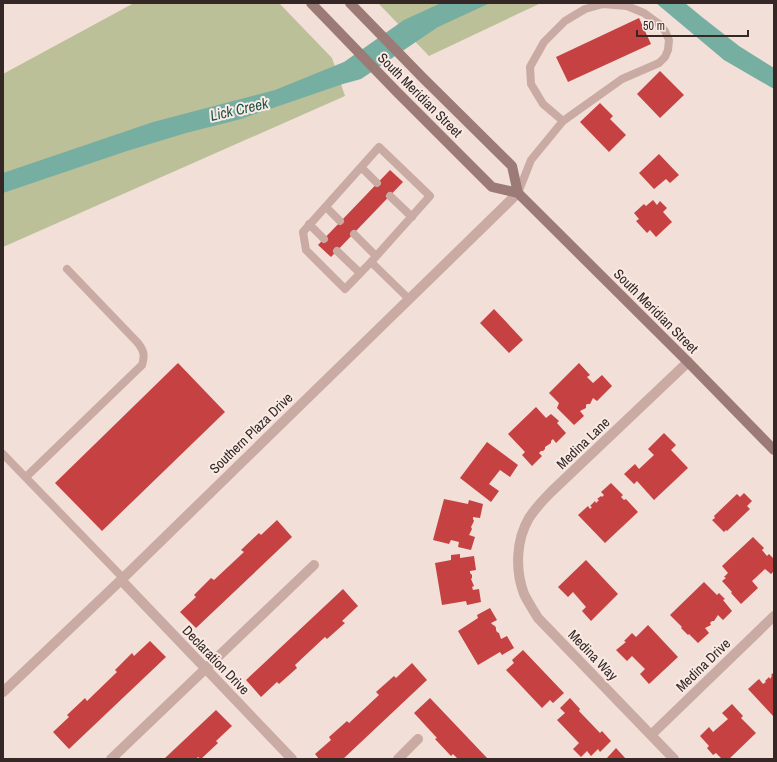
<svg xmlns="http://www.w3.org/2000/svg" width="777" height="762" font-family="'Archivo Narrow',sans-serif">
	<rect width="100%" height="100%" fill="#f1dfd8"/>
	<path fill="#bcc098" d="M134,3H279L332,58L345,96L3,247V74Z
		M378,3H541L429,56Z"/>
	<path fill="#77aea2" d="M441,3H490L438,27L361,79L343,84L241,119L186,133L127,151L3,193V173L153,122L275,90L344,62L404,20Z
		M656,3H685L702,17L739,46L774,68V89L724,60Z"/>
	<path fill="#c64142" d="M639,18L651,44L568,82L556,57Z
		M660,71L684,95L660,118L637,94Z
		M600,103L613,116L610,119L626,135L609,152L580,122Z
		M659,154L679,175L670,183L666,179L654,189L639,173Z
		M390,170L403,182L331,257L318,245Z
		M653,200L657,205L660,201L667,208L663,212L672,222L656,237L650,230L647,233L636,221L639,219L634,213L644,204L646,206Z
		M494,309L523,340L509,353L480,323Z
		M178,363L225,412L102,531L55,483Z
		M579,363L590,375L587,377L593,383L602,375L612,386L597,401L593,398L590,404H587L586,405V408L580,411L584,416L574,425L557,408L559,403L549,393Z
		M536,407L546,418L551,414L559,421L557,423L566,433L556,443L553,439L551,441V443L545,447V449L543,451H541L539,453L542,456L532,466L522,455L525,452L508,434Z
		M664,433L676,445L671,450L688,468L654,500L637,481L634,484L624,474L635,464L639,469L654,455L648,449Z
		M487,442L518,465L510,477L500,470L489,484L499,491L491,502L460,478Z
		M611,483L623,495L621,497L624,500L626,499L638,512L605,543L578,515L588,506L590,509L592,507L590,506L595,501L596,503L599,500L597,499L601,496L602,497L604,495L601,492Z
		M744,493L752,501L747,506L750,509L727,531L726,530L724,532L712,520L715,518L714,516L737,494L740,497Z
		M444,499L468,504L469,500L483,504L480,518L473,517V519L474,521L471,527L472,529L469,535L475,537L471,550L458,547L459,542L451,540L449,544L433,540Z
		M277,520L292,537L196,628L180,612L196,597L194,595L211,578L214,580L244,552L241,550L259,533L261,535Z
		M753,537L764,548L762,550L767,556L769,554L774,559V571L771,574L765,569L752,581L758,588L741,604L731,593L732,592L722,581L726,578L724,577L728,573L722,566Z
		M460,554V558L474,556L476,570L470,571V573L472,575V578L471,579L474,586L472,587L473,590L479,589L481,602L467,605L466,601L442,605L435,563L451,560V555Z
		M586,560L618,594L591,621L582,611L586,607L573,592L568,597L558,587Z
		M704,582L717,595L719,593L725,599L723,600L732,611L723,620L718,615L714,621H712L710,623L711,625L705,628L709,633L698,643L689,634L688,635L681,628L682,627L670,615Z
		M343,589L358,606L342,621L345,623L327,639L325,637L295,665L297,668L279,684L277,682L261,697L246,680Z
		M490,608L497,620L491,623L493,625L495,626L496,628V630L497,632L499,633L501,639L507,636L514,648L502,655L500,652L478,665L458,631L478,618L477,615Z
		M648,625L678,657L649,684L640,674L645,669L632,656L627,661L616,650L626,642L624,641L632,633L636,637Z
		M150,641L166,657L69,749L53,732L69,717L67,715L85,698L87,701L117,672L115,670L132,653L134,656Z
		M523,650L564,693L553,703L550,700L542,708L506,670L514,663L512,660Z
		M412,663L427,680L343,759H319L315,754L331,740L329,737L347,721L349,723L379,695L376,692L394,676L396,678Z
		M774,672V717L748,689L759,679L763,684L766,682L765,681L769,677L770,679L772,676L771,675Z
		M430,698L488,759H458L453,754L451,756L435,739L437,738L414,713Z
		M570,698L580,709L579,711L600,733L602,731L611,741L600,752L598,749L591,756L587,751L581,757L573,749L579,743L557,720L565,713L560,708Z
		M732,704L743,716L741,718L756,733L729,759H722L716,753L713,755L707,748L709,746L700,736L709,727L713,732L728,719L722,713Z
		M216,710L232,726L216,741L218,743L201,759L198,757L196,759H164Z
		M616,748L626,759H608L607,758Z"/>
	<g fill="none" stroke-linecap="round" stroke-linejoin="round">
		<path stroke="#c9aba4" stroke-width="8" d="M361,167L377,183
			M518,193L531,160L563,121L622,79L659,63L665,57L668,50L669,40L665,31L659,24L644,13L627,6L603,4L585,9L565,21L544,42L530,67L531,84L543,104L563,121
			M390,196L412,217
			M326,207L340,221
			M309,224L324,239
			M354,234L376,256
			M337,251L360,273
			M371,262L345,289L306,250L303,232L379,147L430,196L371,262L409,299
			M3,454L123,578
			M26,477L142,365C145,355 144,351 138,343L67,269"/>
		<path stroke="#c9aba4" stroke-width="10" d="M121,580L292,759
			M3,692L123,578L518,193
			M651,735L774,616
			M111,759L314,565
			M398,759L418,739
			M674,759L538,618C533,610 528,602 524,594C515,570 516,540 529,518C535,509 543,500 551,492L688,362"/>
		<path stroke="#9c7a76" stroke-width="10" d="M311,3L396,91L492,187L518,193L688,362L774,450
			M350,3L422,77L512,166L518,193"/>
	</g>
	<g text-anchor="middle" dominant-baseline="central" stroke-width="4" stroke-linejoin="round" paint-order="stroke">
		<g font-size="14" fill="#342726" stroke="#f9eae4">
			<text transform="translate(420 95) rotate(45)">South Meridian Street</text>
			<text transform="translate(656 311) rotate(45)">South Meridian Street</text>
			<text transform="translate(251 433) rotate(-44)">Southern Plaza Drive</text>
			<text transform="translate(583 443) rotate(-44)">Medina Lane</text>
			<text transform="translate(593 655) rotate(46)">Medina Way</text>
			<text transform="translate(216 660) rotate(46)">Declaration Drive</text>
			<text transform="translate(703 665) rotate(-44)">Medina Drive</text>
		</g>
		<g font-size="15" font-style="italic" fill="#1c554a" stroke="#f9eae4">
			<text transform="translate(239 109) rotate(-13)">Lick Creek</text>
		</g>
	</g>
	<rect width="777" height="762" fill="none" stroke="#342726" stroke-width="8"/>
	<path d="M637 30v6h111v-6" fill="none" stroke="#342726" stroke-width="2"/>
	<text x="643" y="30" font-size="12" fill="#342726" stroke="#f9eae4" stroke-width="3" paint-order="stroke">50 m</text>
</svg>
